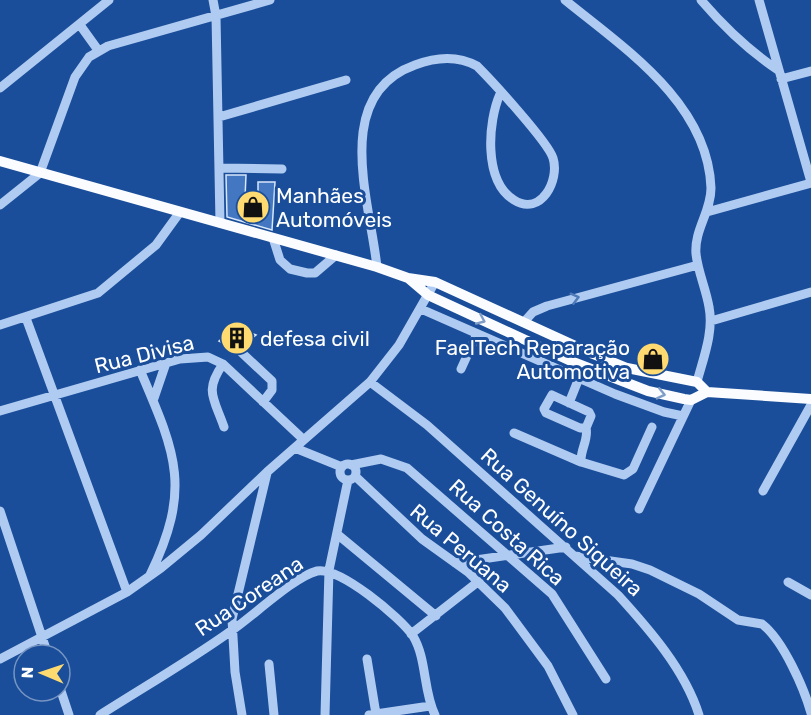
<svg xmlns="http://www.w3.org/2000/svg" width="811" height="715" font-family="Rubik,sans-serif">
	<rect width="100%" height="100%" fill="#1a4e9a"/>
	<path fill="#4377c1" stroke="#d7e7fc" stroke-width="1.5" d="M226,175H246L245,198L258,199V182H275L272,230L227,217Z
		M235,326L256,335L236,350L219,341Z"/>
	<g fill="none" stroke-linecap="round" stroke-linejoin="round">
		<path stroke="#b0cbf1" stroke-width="9" d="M213,0L216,16L220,223
			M565,0C624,48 708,103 711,188C711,212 694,230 696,254C698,272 706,289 709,307C714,332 703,359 697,382
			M701,0C725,28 748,50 778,70
			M759,0L811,182
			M80,25L98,50
			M781,79L811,71
			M0,88L109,0
			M219,117L346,80
			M219,168L282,169
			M0,205L40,173L75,77L89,57L108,46L270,0
			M707,212L811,183
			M273,238L280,260L290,269L307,273H315L336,255
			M377,267C370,201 331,95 415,65C436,57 457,55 477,66C492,81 548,142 553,158C560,180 541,217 514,200C483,181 488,121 500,94
			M421,309L615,394L664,412L683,416
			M26,318L127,592
			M711,321L811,292
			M524,322L533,312L547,306L698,265
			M0,325L98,293L156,245L180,212
			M242,353L272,381V390L263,402
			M223,364C204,391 214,398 224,427
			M461,369L477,334
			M140,370C176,454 192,488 150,575
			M370,382L427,425L618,595C649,629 685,670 699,715
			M552,395L589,412L591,416L586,428H580L546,413L544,409Z
			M153,401L166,363
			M569,403L579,378
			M0,411L180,359L208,357L223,364L304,440
			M586,428C589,439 580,450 581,462L624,475L633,469L652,427
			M514,433L581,462
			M295,448L342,467
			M340 472a8 8 0 1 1 16 0a8 8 0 1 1-16 0Z
			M351,465L381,459L407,468L552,594L606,679
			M355,476L422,539L468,572L505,608L548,666L573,715
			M763,491L811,405
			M639,509L691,400
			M0,511L48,655
			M337,534L436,616
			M575,556L632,564L650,570L699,594L738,620L762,624C783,640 804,688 811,713
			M455,563L566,547
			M788,582L811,595
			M411,634L479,581
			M0,659L127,592L161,568L201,535L267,472L370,382L399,345L435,282
			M367,659L376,714
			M269,664L274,715
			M60,688L69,715
			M100,715C144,687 189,661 231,631C252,617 295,576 317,571C339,566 401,618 413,636C427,659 423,691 435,715
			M242,715L235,672L232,619L267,473
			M325,715L329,570L348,480
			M369,715L430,706"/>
		<path stroke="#fafcff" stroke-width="10" d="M0,161L377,267L408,278L435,282L593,354L627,368L697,382L707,392
			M408,278L428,295L573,362L648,391L684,399L691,400L707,392L811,399"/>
	</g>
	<defs><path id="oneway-chevron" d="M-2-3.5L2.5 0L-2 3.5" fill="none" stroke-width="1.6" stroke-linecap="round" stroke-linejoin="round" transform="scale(1.5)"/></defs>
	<use stroke="#4e7ab8" href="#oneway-chevron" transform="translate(575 298) rotate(-15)"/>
	<g stroke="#7f9cc7">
		<use href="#oneway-chevron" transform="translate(481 320) rotate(24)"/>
		<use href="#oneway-chevron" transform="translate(661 394) rotate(13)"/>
	</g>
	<defs>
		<symbol id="shop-disc" viewBox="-11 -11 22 22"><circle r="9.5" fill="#ffda70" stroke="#1a4e9a"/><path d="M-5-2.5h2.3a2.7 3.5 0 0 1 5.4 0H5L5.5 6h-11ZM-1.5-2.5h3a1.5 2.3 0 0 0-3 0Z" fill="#111"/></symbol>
		<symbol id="building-disc" viewBox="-11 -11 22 22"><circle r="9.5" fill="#ffda70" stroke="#1a4e9a"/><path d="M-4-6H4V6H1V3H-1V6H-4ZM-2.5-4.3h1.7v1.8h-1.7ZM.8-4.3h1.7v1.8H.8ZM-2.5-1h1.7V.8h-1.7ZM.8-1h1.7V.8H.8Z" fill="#111"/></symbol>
	</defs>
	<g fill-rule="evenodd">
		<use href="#shop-disc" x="234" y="188" width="38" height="38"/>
		<use href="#building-disc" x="218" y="319" width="38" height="38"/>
		<use href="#shop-disc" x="634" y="340" width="38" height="38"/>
	</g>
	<g text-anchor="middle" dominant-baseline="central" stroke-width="6" stroke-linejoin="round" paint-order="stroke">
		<g font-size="21" fill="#fff" stroke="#1a4e9a" text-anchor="start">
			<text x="276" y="195">Manhães<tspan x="276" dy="24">Automóveis</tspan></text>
			<text x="260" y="338">defesa civil</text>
			<text x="630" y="347" text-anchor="end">FaelTech Reparação<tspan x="630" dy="24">Automotiva</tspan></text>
		</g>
		<g font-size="21" fill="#fff" stroke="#1a4e9a">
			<text transform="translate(144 354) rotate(-14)">Rua Divisa</text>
			<text transform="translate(562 522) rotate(42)">Rua Genuíno Siqueira</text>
			<text transform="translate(507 532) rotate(42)">Rua Costa Rica</text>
			<text transform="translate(461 548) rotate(40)">Rua Peruana</text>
			<text transform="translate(249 596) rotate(-34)">Rua Coreana</text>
		</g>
	</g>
	<g transform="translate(42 673) rotate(272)"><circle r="28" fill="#1a4e9a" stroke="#7695c2" stroke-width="1.5"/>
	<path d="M0-4.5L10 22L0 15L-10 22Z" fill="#ffda70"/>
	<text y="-9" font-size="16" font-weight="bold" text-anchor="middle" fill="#ffffff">N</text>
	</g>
</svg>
